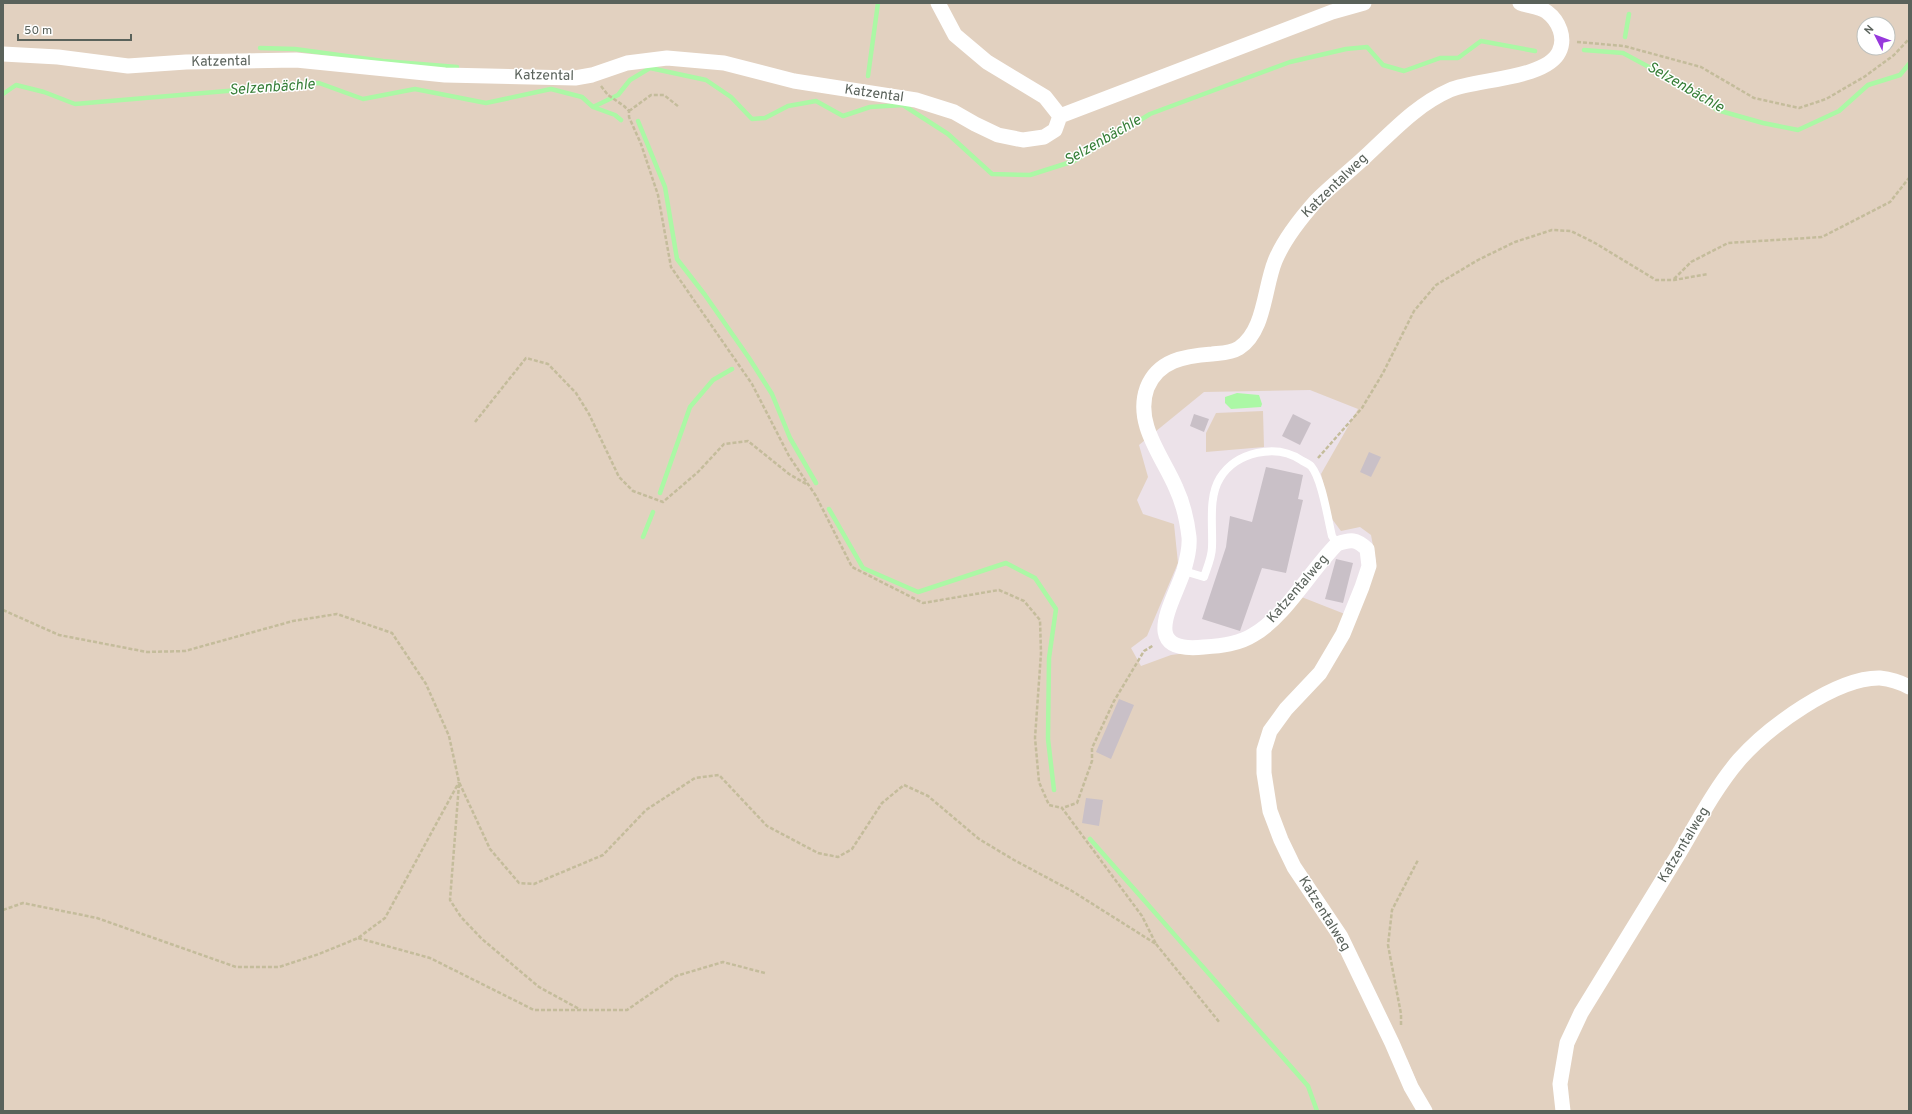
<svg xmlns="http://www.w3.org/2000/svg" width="1912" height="1114" font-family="Overpass,sans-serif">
	<rect width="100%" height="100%" fill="#ece2e9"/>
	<path fill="#e2d1c0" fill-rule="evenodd" d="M3,3H1909V1111H1429L1407,1059L1396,1070L1420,1111H3ZM1864,24H1888V48H1864ZM1310,390L1358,409L1321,474L1332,519L1341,531L1360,527L1371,535L1376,562L1355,618L1299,596L1225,648L1171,655L1141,666L1131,648L1147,636L1178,563L1174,524L1143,514L1137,500L1148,477L1139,445L1204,392Z
		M1263,411L1264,447L1206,452V433L1216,413Z"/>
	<path fill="#abf8a5" d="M1237,393L1259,395L1262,404L1261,407L1231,409L1225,403V397Z"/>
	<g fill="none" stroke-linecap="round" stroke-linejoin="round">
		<path stroke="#abf8a5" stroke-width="4.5" d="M1625,37L1629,14
			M260,48L295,49L383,61L457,67
			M1584,50L1623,53L1673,80L1717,110L1763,123L1798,130L1839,111L1868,85L1900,75L1909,64
			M868,76L878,3
			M3,94L16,85L44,92L75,104L319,83L363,99L415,89L486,103L551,89L582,97L593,107L618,95L630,80L650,68L706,80L731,97L752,119L765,118L788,106L816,101L843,116L870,107L903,105L948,134L992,174L1030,175L1074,161L1150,114L1290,62L1346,49L1367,47L1383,65L1404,71L1440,58H1458L1481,41L1535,51
			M593,107L615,115L621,120
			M638,121L665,187L677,259L705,295L749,358L772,394L790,438L816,483
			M660,493L690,407L713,380L732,369
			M829,509L863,568L918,592L1006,563L1035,578L1056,609L1049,658L1048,739L1054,790
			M643,537L653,512
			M1090,839L1308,1086L1317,1111"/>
	</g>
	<path fill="#c9c0c7" d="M1194,414L1209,419L1204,432L1190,426Z
		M1293,414L1311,423L1300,445L1282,436Z
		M1369,452L1381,457L1371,477L1360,472Z
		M1266,467L1303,475L1298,499L1303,500L1286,573L1262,568L1240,631L1202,619L1226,547L1230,516L1252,522Z
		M1336,559L1353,563L1343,603L1325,599Z
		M1119,699L1134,705L1111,759L1096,752Z
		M1086,798L1103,800L1099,826L1082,823Z"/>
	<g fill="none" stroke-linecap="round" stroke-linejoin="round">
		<path stroke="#c4bc9b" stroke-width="2.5" stroke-dasharray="4 2" stroke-linecap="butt" d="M1577,42L1624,46L1701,67L1754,98L1799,108L1826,99L1864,77L1894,55L1909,39
			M601,86L608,95L624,106L629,111V117L641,144L658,195L671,267L752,384L789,456L816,496L852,567L923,603L999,590L1024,601L1040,620L1041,653L1035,738L1039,782L1049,805L1062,808
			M629,111L651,95H664L679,107
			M1674,279L1691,262L1728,243L1822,237L1890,202L1909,178
			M475,422L526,358L548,364L576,393L589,414L619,477L633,491L663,502L698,472L724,444L748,441L789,474L808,485
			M1318,458L1362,408L1383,373L1414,311L1436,285L1478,260L1515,242L1552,230L1571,231L1595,243L1656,280H1674L1708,274
			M3,610L59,635L147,652L185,651L293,621L337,614L392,633L426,684L449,736L459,782L490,849L519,883L534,884L603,855L646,810L695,778L719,775L767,826L818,853L838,857L852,849L882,803L904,785L928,796L979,839L1014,860L1072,891L1156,944L1142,916L1062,808L1077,803L1092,761V748L1114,701L1144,651L1154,645
			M459,784L450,900L461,917L482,939L539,987L581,1010
			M3,910L23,903L97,918L236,967H279L319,954L358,938L385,918L459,782
			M358,938L430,958L534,1010H627L676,976L723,962L765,973
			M1156,944L1220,1023
			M1401,1025V1014L1388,945L1392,910L1418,860"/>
		<path stroke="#fff" stroke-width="8" d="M1184,571L1204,577C1207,568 1212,557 1212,547C1213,526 1208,497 1220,478C1236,452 1276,443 1301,460C1304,462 1309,464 1311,466C1322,479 1328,520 1332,536L1337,544"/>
		<path stroke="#fff" stroke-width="15" d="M938,3L955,35L987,62L1045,97L1060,116
			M3,54L58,57L128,66L186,62L296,60L445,75L575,78L592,75L627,63L667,58L724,63L794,81L916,100L954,112L975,124L998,135L1023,140L1044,137L1055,130L1060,116
			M1060,116L1332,12L1364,3
			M1425,1111L1411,1087L1392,1043L1341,937L1294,867L1281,840L1270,811L1264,773V750L1270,731L1286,709L1320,673L1343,634L1362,587L1369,566L1367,549C1356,539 1351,539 1337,544C1310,571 1285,617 1253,635C1239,644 1221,646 1204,647C1138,654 1173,604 1184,570C1187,559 1190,548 1189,537C1187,520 1183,503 1176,488C1163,457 1134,424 1147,388C1158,360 1185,356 1212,354C1221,353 1231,353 1239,348C1265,331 1264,288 1275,261C1284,239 1300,219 1316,201C1332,185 1350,171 1366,156C1392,132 1416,105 1450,90C1476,79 1546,79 1559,52C1566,38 1559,21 1547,12C1540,7 1528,6 1520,3
			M1563,1111L1560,1084L1567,1043L1581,1013C1614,960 1646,907 1678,855C1697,823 1715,788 1739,760C1767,728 1836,677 1880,678C1891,679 1900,682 1909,687"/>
	</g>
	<g text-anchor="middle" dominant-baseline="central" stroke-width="3" stroke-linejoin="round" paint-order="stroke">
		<g font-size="14" fill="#5a625b" stroke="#fff">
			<text transform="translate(221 62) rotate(-1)">Katzental</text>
			<text transform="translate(544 76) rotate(1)">Katzental</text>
			<text transform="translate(874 94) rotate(8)">Katzental</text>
			<text transform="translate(1335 186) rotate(-44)">Katzentalweg</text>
			<text transform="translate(1298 589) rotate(-49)">Katzentalweg</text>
			<text transform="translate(1684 845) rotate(-59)">Katzentalweg</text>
			<text transform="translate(1324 914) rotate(58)">Katzentalweg</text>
		</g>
		<g font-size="15" font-style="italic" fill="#367e37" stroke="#fff">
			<text transform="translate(272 88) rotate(-4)">Selzenbächle</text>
			<text transform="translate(1685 88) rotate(30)">Selzenbächle</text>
			<text transform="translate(1103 141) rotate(-30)">Selzenbächle</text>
		</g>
	</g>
	<rect width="1912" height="1114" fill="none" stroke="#5a625b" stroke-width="8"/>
	<g transform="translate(1876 36) rotate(312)"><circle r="19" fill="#ffffff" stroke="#bdc0bd"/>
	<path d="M0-3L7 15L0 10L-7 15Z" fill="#9738dc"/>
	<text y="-6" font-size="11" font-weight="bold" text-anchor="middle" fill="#5a625b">N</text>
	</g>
	<path d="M18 34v6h113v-6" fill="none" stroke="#5a625b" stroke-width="2"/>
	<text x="24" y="34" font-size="12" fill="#5a625b" stroke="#ffffff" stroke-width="3" paint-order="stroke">50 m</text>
</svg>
